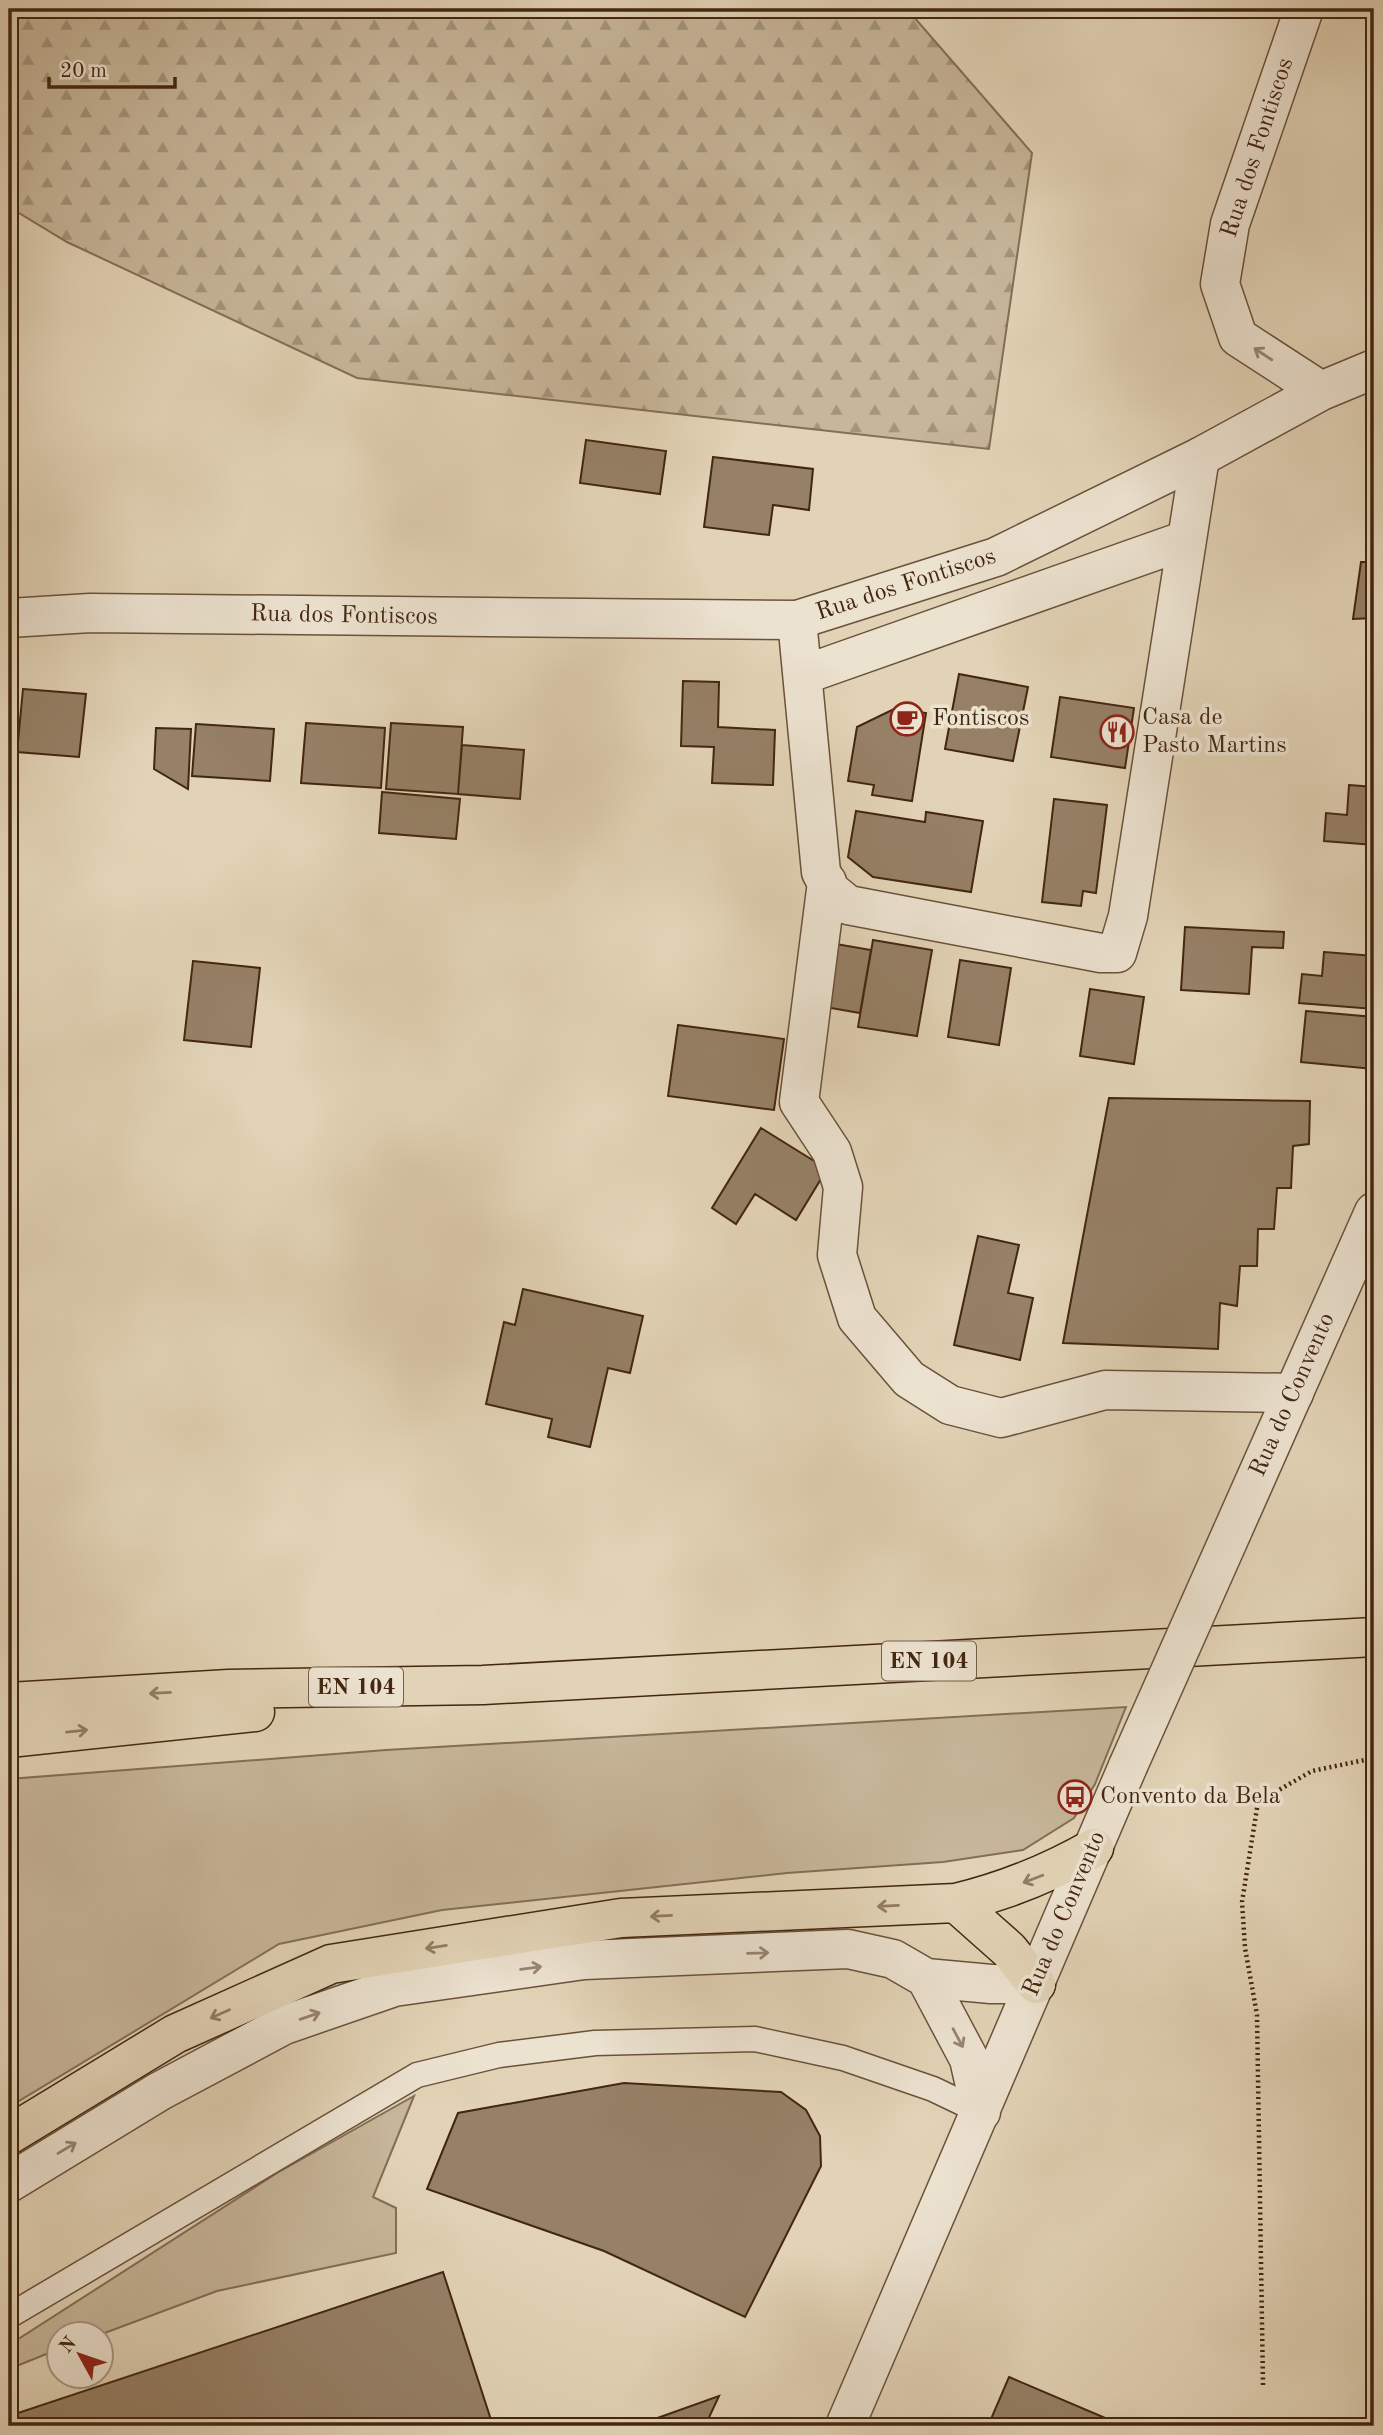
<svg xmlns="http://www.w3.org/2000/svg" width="1383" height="2435" font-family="'Old Standard TT',serif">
	<defs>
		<pattern id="forest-firs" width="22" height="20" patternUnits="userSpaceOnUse" patternTransform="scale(1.75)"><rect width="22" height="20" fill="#c7b69a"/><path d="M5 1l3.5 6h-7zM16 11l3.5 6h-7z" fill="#a3947c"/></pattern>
	</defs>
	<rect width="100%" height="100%" fill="#e2d3b6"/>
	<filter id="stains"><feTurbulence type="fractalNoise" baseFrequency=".00286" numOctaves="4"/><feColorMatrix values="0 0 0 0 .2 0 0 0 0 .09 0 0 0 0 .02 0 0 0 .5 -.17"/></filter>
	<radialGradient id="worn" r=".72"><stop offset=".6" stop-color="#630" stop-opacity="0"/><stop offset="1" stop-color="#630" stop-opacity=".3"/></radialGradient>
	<path fill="#c7b69a" stroke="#856e55" stroke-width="2" d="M1126,1707L1095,1784L1074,1818L1023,1850L943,1862L787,1873L442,1910L279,1944L9,2107V1779L386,1750Z
		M414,2096L373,2197L396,2208V2253L217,2291L102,2334H60L59,2349L9,2369V2345L277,2173Z"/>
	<path fill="url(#forest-firs)" stroke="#856e55" stroke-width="2" d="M9,9H907L1032,153L989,449L357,378L67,242L9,207Z"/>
	<path fill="#968066" stroke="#432610" stroke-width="2" d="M586,440L666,451L660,494L580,483Z
		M713,457L813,469L809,510L773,505L769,535L704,527Z
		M1361,562H1374V618L1353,619Z
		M959,674L1028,687L1013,761L945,749Z
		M683,681L719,682L718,727L775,730L773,785L712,783L714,747L681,746Z
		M23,689L86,694L79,757L17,752Z
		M1060,697L1134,708L1125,768L1051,757Z
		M896,708L926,713L912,801L872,795L874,785L848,781L857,727Z
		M306,723L385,728L381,788L301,783Z
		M391,723L463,727L458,794L386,789Z
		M196,724L274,729L270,781L192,776Z
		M156,728L191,729L188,789L154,769Z
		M462,745L524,750L520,799L458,794Z
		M1349,785L1374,787V845L1324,841L1326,813L1347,815Z
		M382,792L460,799L456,839L379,833Z
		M1054,799L1107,805L1096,893L1083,891L1081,906L1042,902Z
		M856,811L925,822L926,812L983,821L971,892L873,877L848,857Z
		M1185,927L1284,932L1283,948L1252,947L1249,994L1181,990Z
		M873,940L932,950L917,1036L858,1027Z
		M836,944L871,950L860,1013L825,1007Z
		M1324,952L1374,956V1009L1299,1003L1302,974L1322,976Z
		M960,960L1011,968L999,1045L948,1037Z
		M193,961L260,968L251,1047L184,1040Z
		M1090,989L1144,997L1134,1064L1080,1056Z
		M1306,1011L1374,1017L1373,1069L1301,1062Z
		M678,1025L784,1039L774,1110L668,1096Z
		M1109,1098L1310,1101L1309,1144L1293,1146L1291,1188H1277L1274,1229H1258L1257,1266H1240L1237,1306L1220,1303L1218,1349L1063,1343Z
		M761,1128L827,1169L796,1220L755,1194L736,1224L712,1208Z
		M978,1236L1019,1245L1008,1293L1033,1298L1020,1360L954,1345Z
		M523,1289L643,1316L630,1373L608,1368L590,1447L548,1437L552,1419L486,1404L504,1322L515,1325Z
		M624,2083L781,2092L806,2110L820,2136L821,2166L745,2317L604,2251L427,2189L458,2113Z
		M443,2272L493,2426H9V2416Z
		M1009,2377L1124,2426H988Z
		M719,2396L705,2426H635Z"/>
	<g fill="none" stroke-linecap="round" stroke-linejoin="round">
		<defs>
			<path id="service" d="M9,2316L417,2075L499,2055L595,2043L755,2039L843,2058L933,2089L981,2112"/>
			<path id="minor" d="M797,620L821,872L831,891L848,905L1101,953H1117L1128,916L1200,457
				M803,675L1186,540
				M827,882L799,1102L832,1152L843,1187L837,1255L857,1318L909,1379L950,1405L1001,1418L1105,1390L1294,1393"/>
			<path id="tertiary" d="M1304,9L1230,224L1220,284L1238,337L1321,391
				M9,618L90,613L797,620L996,557L1200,457L1321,391L1374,369
				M1232,1532L1374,1212
				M926,1978L969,2059L981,2112
				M9,2183L160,2091L284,2025L394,1987L584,1960L848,1949L893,1959L926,1978L991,1984H1036
				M845,2426L1128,1766"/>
			<path id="primary" d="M9,1702L229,1689L483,1685L1374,1637
				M9,1738L255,1712
				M956,1903L1009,1950L1036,1984
				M9,2135L175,2034L331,1964L621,1918L956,1903C1006,1891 1050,1873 1094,1848"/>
		</defs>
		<use href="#service" stroke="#6b513a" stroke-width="27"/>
		<use href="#minor" stroke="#6b513a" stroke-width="41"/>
		<use href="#tertiary" stroke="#6b513a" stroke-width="41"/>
		<use href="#primary" stroke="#432610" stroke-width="41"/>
		<path stroke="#432610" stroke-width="4.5" stroke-dasharray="2 3.5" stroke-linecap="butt" d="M1263,2385L1257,2015L1245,1948L1242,1902L1258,1802L1312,1771L1374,1758"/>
		<use href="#service" stroke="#ece2d0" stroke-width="24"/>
		<use href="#minor" stroke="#ece2d0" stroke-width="38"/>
		<use href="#tertiary" stroke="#ece2d0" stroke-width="38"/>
		<use href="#primary" stroke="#e2d3b6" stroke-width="38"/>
		<defs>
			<path id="tertiary-bridge" d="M1128,1766L1232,1532"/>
		</defs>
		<use href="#tertiary-bridge" stroke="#6b513a" stroke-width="41" stroke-linecap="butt"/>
		<use href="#tertiary-bridge" stroke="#ece2d0" stroke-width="38"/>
	</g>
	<defs><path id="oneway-shaft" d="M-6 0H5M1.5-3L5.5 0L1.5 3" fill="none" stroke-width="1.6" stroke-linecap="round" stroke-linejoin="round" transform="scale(1.75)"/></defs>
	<g stroke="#988470">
		<use href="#oneway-shaft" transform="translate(1263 354) rotate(-147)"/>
		<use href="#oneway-shaft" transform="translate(758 1953) rotate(-2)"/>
		<use href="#oneway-shaft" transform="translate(531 1968) rotate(-8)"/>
		<use href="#oneway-shaft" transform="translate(310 2016) rotate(-19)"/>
		<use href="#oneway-shaft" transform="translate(958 2038) rotate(62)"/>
		<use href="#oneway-shaft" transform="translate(67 2148) rotate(-31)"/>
	</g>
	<g stroke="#927c63">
		<use href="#oneway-shaft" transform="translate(160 1693) rotate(177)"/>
		<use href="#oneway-shaft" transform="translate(77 1731) rotate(-6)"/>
		<use href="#oneway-shaft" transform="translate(1033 1879) rotate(159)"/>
		<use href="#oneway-shaft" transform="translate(888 1906) rotate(177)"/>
		<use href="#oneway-shaft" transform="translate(661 1916) rotate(177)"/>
		<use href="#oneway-shaft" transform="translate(436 1947) rotate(171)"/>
		<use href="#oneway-shaft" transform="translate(220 2014) rotate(156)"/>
	</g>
	<defs>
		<symbol id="cafe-ring" viewBox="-11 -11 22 22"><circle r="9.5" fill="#ece2d0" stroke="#8f2418" stroke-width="1.5"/><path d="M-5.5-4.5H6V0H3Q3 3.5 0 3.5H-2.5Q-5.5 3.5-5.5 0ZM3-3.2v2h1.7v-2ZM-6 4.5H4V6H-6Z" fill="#8f2418"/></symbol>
		<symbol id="restaurant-ring" viewBox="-11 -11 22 22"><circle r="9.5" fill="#ece2d0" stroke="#8f2418" stroke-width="1.5"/><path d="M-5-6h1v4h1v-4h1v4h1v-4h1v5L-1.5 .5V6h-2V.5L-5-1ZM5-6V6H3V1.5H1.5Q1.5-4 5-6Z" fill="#8f2418"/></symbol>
		<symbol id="bus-ring" viewBox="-11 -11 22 22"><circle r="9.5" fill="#ece2d0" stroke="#8f2418" stroke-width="1.5"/><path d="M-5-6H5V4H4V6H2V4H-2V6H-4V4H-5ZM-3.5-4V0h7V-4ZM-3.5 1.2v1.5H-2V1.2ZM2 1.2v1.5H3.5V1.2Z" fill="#8f2418"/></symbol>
	</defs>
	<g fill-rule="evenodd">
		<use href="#cafe-ring" x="888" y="700" width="38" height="38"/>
		<use href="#restaurant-ring" x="1098" y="713" width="38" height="38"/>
		<use href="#bus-ring" x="1056" y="1778" width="38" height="38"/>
	</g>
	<g text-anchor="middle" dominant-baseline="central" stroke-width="7" stroke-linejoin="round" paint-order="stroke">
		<g fill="#ece2d0" stroke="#765e4a" stroke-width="2">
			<rect x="882" y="1641.5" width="94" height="39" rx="5"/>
			<rect x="309" y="1667.5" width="94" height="39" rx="5"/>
		</g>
		<g font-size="23" font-weight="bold" fill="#432610">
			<text x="929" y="1661">EN 104</text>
			<text x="356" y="1687">EN 104</text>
		</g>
		<g font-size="24" fill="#432610" stroke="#ece2d0">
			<text transform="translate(1258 148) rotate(-72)">Rua dos Fontiscos</text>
			<text transform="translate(906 585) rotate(-18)">Rua dos Fontiscos</text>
			<text transform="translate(344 616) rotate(1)">Rua dos Fontiscos</text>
			<text transform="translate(1293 1395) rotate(-66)">Rua do Convento</text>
			<text transform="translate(1065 1914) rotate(-67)">Rua do Convento</text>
		</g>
		<g font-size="24" fill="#432610" stroke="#ece2d0" text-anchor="start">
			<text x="1142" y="718">Casa de<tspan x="1142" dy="28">Pasto Martins</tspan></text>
			<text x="932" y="719">Fontiscos</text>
			<text x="1100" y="1797">Convento da Bela</text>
		</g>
	</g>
	<rect width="1383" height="2435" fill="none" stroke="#e2d3b6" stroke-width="35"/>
	<rect x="10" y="10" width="1362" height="2414" fill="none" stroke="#432610" stroke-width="3.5"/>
	<rect x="18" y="18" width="1348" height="2400" fill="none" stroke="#432610" stroke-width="2"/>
	<g transform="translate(80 2355) rotate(310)"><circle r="33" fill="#ece2d0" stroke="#a89783" stroke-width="2"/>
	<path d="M0-5L12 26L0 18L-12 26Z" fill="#8f2418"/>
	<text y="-10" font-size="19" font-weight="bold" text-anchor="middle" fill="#432610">N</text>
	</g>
	<path d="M49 77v10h126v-10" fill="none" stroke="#432610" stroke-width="3.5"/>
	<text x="60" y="77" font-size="21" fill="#432610" stroke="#ece2d0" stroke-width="5" paint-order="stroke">20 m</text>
	<rect width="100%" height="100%" filter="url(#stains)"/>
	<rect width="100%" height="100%" fill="url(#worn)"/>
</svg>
